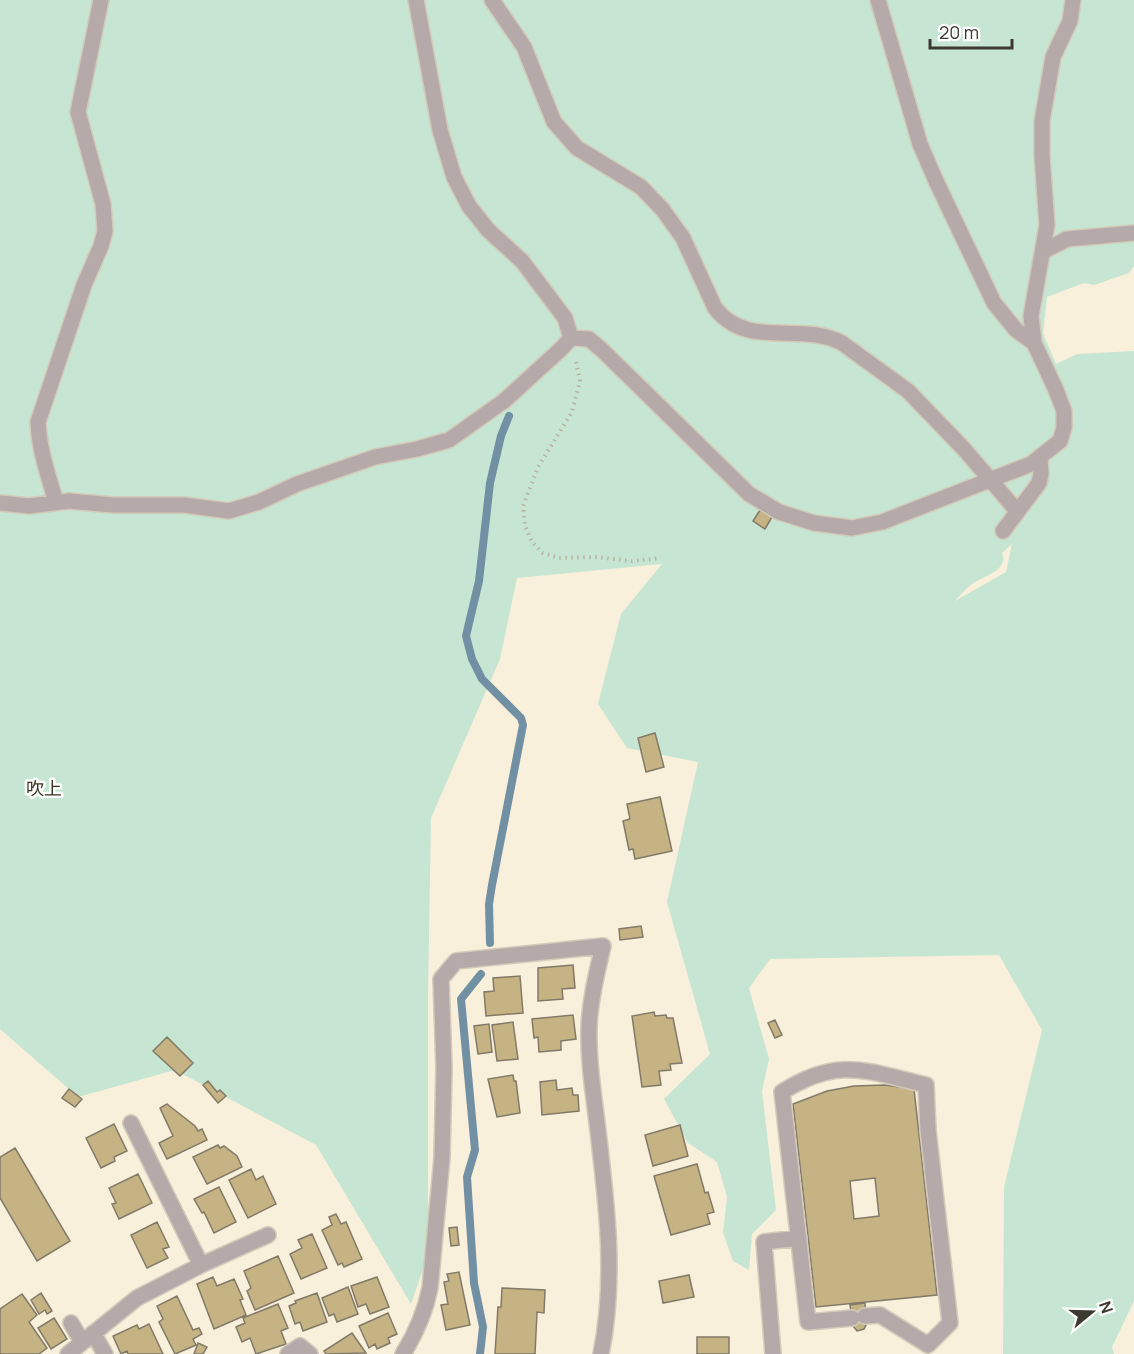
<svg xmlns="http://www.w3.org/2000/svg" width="1134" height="1354" font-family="Manrope,'Noto Sans JP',sans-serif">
	<rect width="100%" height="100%" fill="#f8f0db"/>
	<path fill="#c7e5d3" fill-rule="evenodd" d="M0,0H1134V266L1129,273L1094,285L1084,283L1047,297L1043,333L1056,364L1077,354L1134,351V1301L1112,1347L1114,1354H1003L1004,1187L1042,1030L999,955L770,959L749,988L769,1059L762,1091L776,1210L752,1234L749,1270L733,1261L723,1233L727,1197L717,1162L688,1143L664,1099L710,1054L667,902L698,762L627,748L598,704L621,614L662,564L517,578L500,659L431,818L428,995V1255L411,1304L316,1145L175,1070L78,1097L0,1029ZM1012,544L1006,572L955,601C960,596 966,588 972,584C983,576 1009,571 1002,553Z"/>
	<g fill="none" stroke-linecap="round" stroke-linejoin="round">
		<path stroke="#7290a4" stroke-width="8" d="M490,943L489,904L492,885L523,725L521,718L482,679L472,659L466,636L479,581L490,483L501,436L509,416
			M480,1354L483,1327L474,1283L467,1177L475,1150L461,999L481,974"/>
	</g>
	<path fill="#c6b384" stroke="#827a68" stroke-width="1.5" fill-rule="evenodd" d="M760,510L772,517L765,529L753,521Z
		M655,733L664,767L646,772L638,738Z
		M660,797L672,851L635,859L633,849L629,850L623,821L630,819L627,804Z
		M641,926L643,937L620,940L619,929Z
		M573,965L575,988L562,989L563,999L538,1001V968Z
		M520,976L523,1013L486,1016L484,992L494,991L493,978Z
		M654,1012L655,1016L666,1015L667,1018H673L682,1063L670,1064L671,1070L659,1071L661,1085L642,1087L632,1016Z
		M573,1015L576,1039L561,1041V1050L539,1052L538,1037L534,1038L532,1019Z
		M775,1020L782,1035L775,1038L768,1023Z
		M513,1022L518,1059L497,1061L492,1025Z
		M489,1024L492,1052L478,1054L474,1026Z
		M167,1037L193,1063L180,1076L153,1051Z
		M513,1075L514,1081H516L520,1113L497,1117L488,1079Z
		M556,1080L557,1090L572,1088L573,1095H578L579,1111L542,1115L540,1082Z
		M208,1081L217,1092L220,1090L226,1096L218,1103L203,1085Z
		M885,1085L914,1089L937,1295L816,1307L793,1104L827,1091L854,1086ZM875,1178L879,1216L854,1219L850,1181Z
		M69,1089L82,1099L75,1107L62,1098Z
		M167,1104L195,1126L198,1131L202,1129L207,1140L167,1159L159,1143L173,1136L160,1108Z
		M114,1124L127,1151L114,1157L115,1161L101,1168L86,1138Z
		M680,1125L688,1156L653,1166L645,1135Z
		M218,1145L220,1148L224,1146L237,1156L242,1167L207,1184L193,1157Z
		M15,1148L70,1241L37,1261L0,1198V1157Z
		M697,1164L705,1193L708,1192L714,1212L707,1214L710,1224L671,1235L654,1176Z
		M251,1169L256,1180L263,1176L276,1204L248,1218L229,1180Z
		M138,1174L152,1203L119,1219L112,1204L116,1203L109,1188Z
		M219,1187L236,1222L214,1233L204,1212L202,1213L194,1199Z
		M336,1214L341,1224L346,1222L362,1259L344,1267L342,1263L338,1265L322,1230L332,1225L329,1217Z
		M157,1222L169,1247L163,1249L168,1258L147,1268L131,1235Z
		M457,1227L459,1245L451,1246L449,1228Z
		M312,1234L327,1268L301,1279L290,1254L302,1248L298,1240Z
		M278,1256L294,1293L255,1310L247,1291L251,1288L244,1271Z
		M459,1272L470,1325L446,1330L441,1305L448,1304L444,1282L449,1281L447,1274Z
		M689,1275L694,1297L663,1303L659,1281Z
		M213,1277L217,1286L234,1279L243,1299L240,1300L246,1315L214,1329L197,1284Z
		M377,1277L389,1307L370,1314L366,1304L358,1307L351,1286Z
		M348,1287L358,1314L337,1322L334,1314L329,1316L322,1298Z
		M502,1288L545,1290L544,1313L537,1312L535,1354H495L498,1307H501Z
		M41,1293L52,1311L47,1314L45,1310L39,1314L31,1300Z
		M317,1293L327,1322L303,1331L300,1322L295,1324L289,1306L296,1303L295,1301Z
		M22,1294L37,1315L29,1322L47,1348L39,1354H0V1309Z
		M177,1296L193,1330L199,1328L202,1334L193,1339L196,1345L175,1354L159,1322L163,1319L157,1306Z
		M865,1303L866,1325L864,1329L857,1331L853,1326L850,1305Z
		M278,1304L288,1328L281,1331L286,1344L256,1354L250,1338L242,1342L236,1327L245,1323L243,1318Z
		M388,1313L397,1334L388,1338L390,1343L377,1349L375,1344L369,1348L359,1326Z
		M54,1318L67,1339L51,1349L38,1328Z
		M149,1324L163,1354H128L127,1351L121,1354L113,1336L137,1325L139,1329Z
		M352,1333L366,1353L326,1354L324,1351Z
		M697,1337H729V1354H697Z
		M198,1343L207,1347L203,1354H194Z"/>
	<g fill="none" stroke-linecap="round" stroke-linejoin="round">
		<defs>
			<path id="minor" d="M416,0L440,130L454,177L469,206L488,230L522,261L565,318L571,338
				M492,0L524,47L554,122L577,148L641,187L663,210L683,238L715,308C747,350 801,321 842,343L908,391L964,449L1017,511
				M878,0L920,144L936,181L994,303L1016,330L1034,343
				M1044,251L1067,239L1134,233
				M571,338L589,339L601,349L749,494L779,512L814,523L852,528L882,522L1031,464L1060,441L1064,428V411L1056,390L1034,343L1031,316L1047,225L1042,156V121L1053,57L1070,21L1073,0
				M56,502C48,475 39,449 38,422L84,285L101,246L105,231L103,204L78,112L101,0
				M0,503L29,506L69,501L113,505H184L229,511L259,502L297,484L375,457L417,449L449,440L504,401L562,348L571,338
				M1003,531L1039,483L1041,474L1040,458
				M131,1123L201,1265
				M852,1318L808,1322L782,1092C839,1056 865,1071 926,1085L928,1130L950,1323L928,1345L880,1315L865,1316
				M71,1323L82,1342
				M93,1333L105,1354
				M68,1354L137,1298L201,1265L268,1235
				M288,1354L300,1346L310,1354
				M403,1354C416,1333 425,1313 430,1288L442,1157L444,1068L441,979L456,961L603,946C597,972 590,1000 589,1027C588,1062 594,1097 598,1131C607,1206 616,1280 601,1354
				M773,1354L764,1242L799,1238"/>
		</defs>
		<use href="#minor" stroke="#d2cbb9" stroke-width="18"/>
		<path stroke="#b9b3a2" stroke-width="4" stroke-dasharray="1.5 4.5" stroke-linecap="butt" d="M576,362L580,381L572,412L538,467L523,506L525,526L532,542L543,553L559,558L595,557L632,561L660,558"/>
		<use href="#minor" stroke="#b5a9aa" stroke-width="15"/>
	</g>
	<g text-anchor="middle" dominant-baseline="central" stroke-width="5" stroke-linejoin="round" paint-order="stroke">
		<g font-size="18" fill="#373120" stroke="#fefefe">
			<text x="44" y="788">吹上</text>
		</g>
	</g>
	<g transform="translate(1092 1312) rotate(71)" stroke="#fefefe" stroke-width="4.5" paint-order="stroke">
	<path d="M0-4.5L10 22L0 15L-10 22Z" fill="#3c3930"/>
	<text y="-9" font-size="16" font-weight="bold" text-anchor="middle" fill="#3c3930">N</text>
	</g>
	<path d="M930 39v9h82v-9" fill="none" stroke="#3c3930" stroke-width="3"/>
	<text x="939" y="39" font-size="18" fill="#3c3930" stroke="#fefefe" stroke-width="4.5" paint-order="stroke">20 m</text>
</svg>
